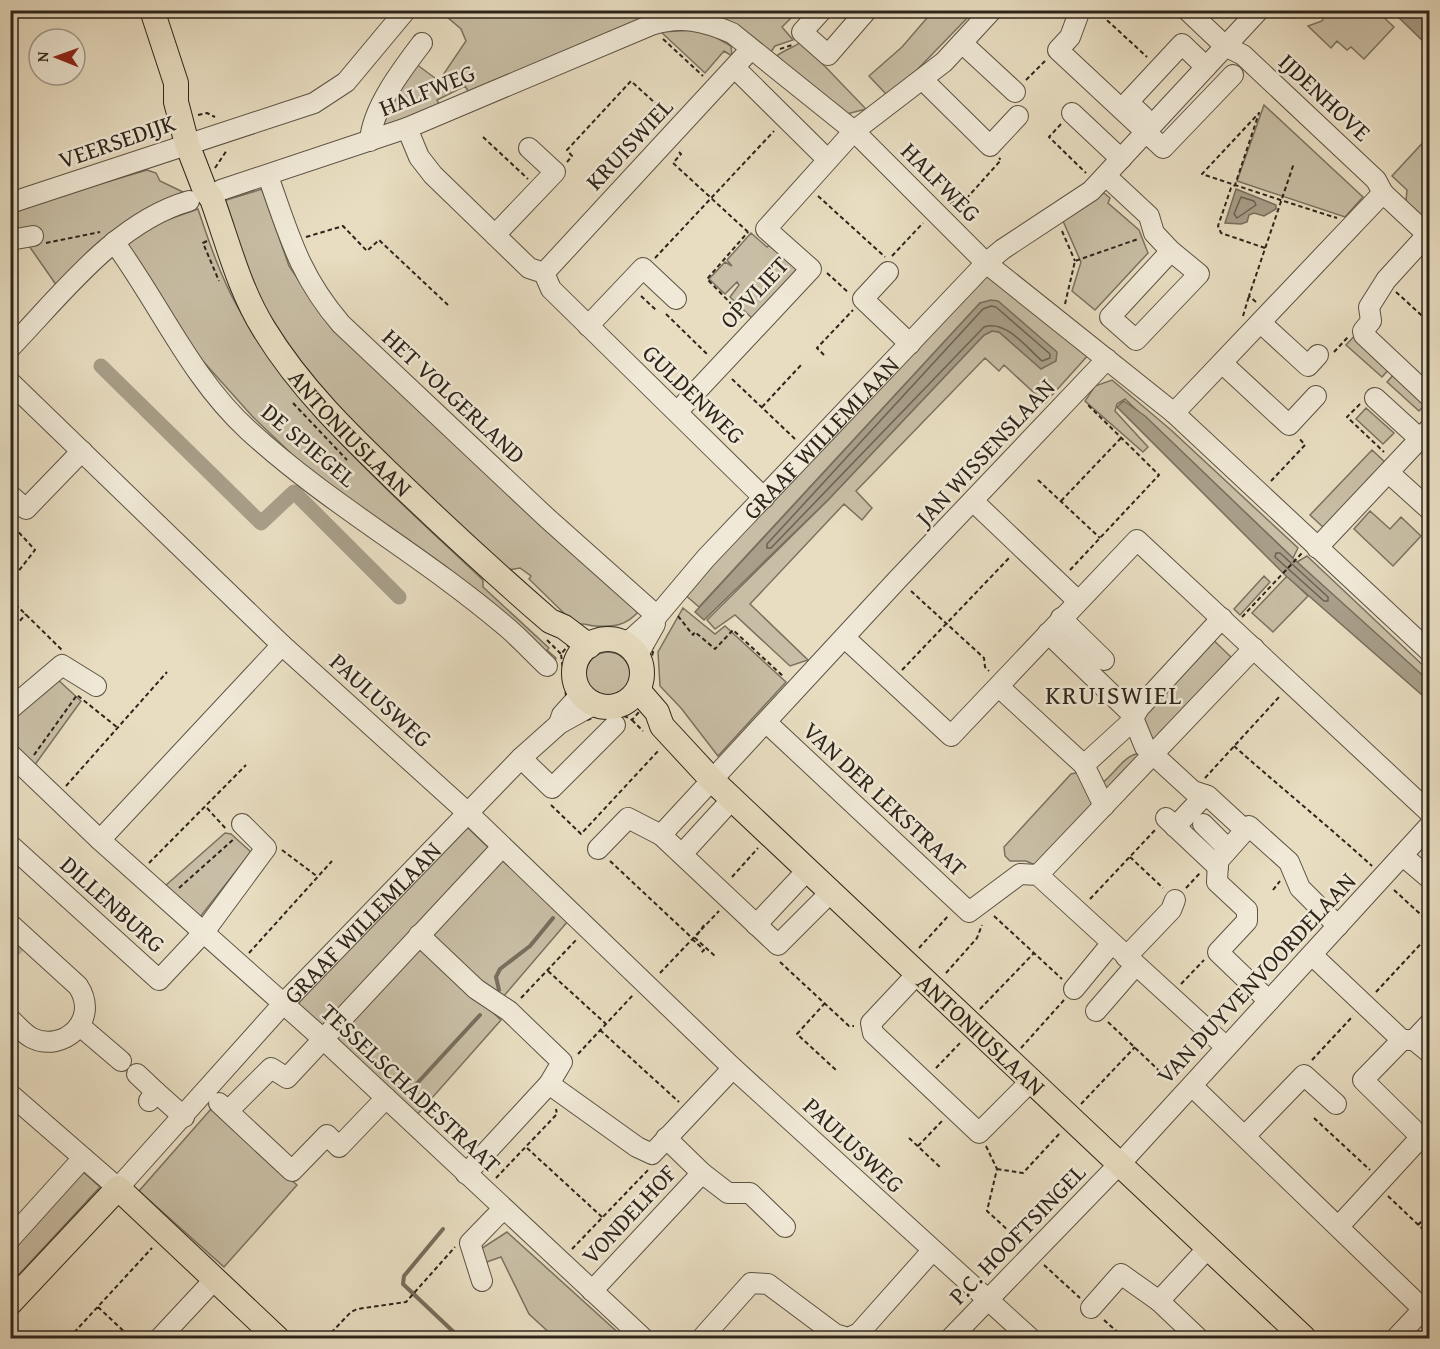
<svg xmlns="http://www.w3.org/2000/svg" width="1440" height="1349" font-family="'Gentium Book Plus',serif">
	<rect width="100%" height="100%" fill="#e8ddc1"/>
	<filter id="stains"><feTurbulence type="fractalNoise" baseFrequency=".00333" numOctaves="4"/><feColorMatrix values="0 0 0 0 .2 0 0 0 0 .09 0 0 0 0 .02 0 0 0 .5 -.17"/></filter>
	<radialGradient id="worn" r=".72"><stop offset=".6" stop-color="#630" stop-opacity="0"/><stop offset="1" stop-color="#630" stop-opacity=".3"/></radialGradient>
	<path fill="#c8bea5" stroke="#7a7260" stroke-width="1.5" d="M633,10L642,19L470,94L465,86L437,100L441,107L382,130L379,118L412,61L439,81L466,41L461,29L440,11Z
		M1376,10L1394,27L1364,59L1351,47L1347,50L1337,41L1331,48L1308,26L1322,21L1327,11Z
		M709,11H798L782,27L793,40L775,46L769,55L731,23Z
		M933,11H974L914,73L887,95L869,76L902,47Z
		M695,30L710,34L731,46L732,56L724,51L705,73L661,32Z
		M805,39L815,56L866,109L843,115L774,58C784,49 795,48 805,39Z
		M1264,105L1363,197L1345,217L1237,181Z
		M1429,136V212L1423,218L1406,201L1407,190L1392,176Z
		M147,170L156,173L160,181L183,192C124,218 101,242 57,286L20,233L11,234V210Z
		M262,189L289,266L320,312L381,373L639,611C626,626 614,627 595,626C587,626 585,622 576,625L529,579L531,576L520,568L508,570C418,487 314,407 257,296C242,267 234,232 223,201Z
		M1104,193L1110,198L1108,203L1139,230L1148,253L1095,310L1072,291L1081,262L1063,221Z
		M198,209C209,242 220,275 237,306C299,415 393,495 483,580V587L549,648L547,650L556,658L554,664L300,462L252,416L193,350L125,245L158,223Z
		M751,233L767,247L773,242L796,265V270L754,320L730,297L739,285L737,282L725,294L709,279L725,262L732,266L727,260Z
		M992,273L1090,353L1045,403L1004,365L999,371L985,358L856,491L872,508L862,520L844,504L750,604L808,660L790,666L735,615L715,629L707,620L828,500L984,335L992,331L999,332L1041,368L980,303L699,607L683,593L985,277Z
		M1358,332L1393,365L1382,377L1346,345Z
		M1397,371L1429,400L1419,411L1387,382Z
		M1112,380L1171,430L1298,548L1293,558L1125,399L1117,404L1115,411L1148,447L1143,452L1085,401L1095,386Z
		M1366,408L1394,433L1383,444L1356,419Z
		M1372,450L1386,463L1324,528L1310,515Z
		M1370,511L1390,529L1401,517L1421,536L1393,566L1354,529Z
		M1307,556L1429,671V683L1297,562Z
		M1264,576L1270,582L1240,615L1234,609Z
		M1287,576L1308,596L1273,632L1252,613Z
		M683,608L715,634L725,626L786,682L718,756L681,708L660,686L658,652Z
		M1205,632L1231,657L1152,745L1136,706Z
		M586 674a22 22 0 1 1 44 0a22 22 0 1 1-44 0Z
		M56,678L81,701L34,766L11,744L10,719Z
		M1141,753L1035,865L1026,861H1010L1005,856L1004,847L1071,774L1080,772L1102,783C1115,774 1124,754 1141,753Z
		M465,825L491,850L322,1028L297,1004Z
		M225,833L231,834L251,852L200,917L165,886Z
		M499,857L568,921L491,1011L501,1020L416,1116L330,1036Z
		M211,1109L297,1185L224,1267L139,1191Z
		M80,1169L100,1187L11,1283L10,1242Z
		M507,1232L624,1338L554,1337L529,1314L501,1257L481,1264L476,1252Z"/>
	<path fill="#a89e89" stroke="#776e5d" stroke-width="1.5" d="M1392,11H1429V47Z
		M1236,189L1276,205V209L1264,216L1254,213L1249,215L1247,222L1241,224L1225,223Z
		M991,300L998,301L1057,352L1056,361L1041,369L999,332L992,331L984,335L828,500L704,620L695,612L980,303Z
		M1124,401L1145,416L1297,562L1429,681V701L1285,575L1117,407Z"/>
	<g fill="none" stroke-linecap="round" stroke-linejoin="round">
		<path stroke="#6a6252" stroke-width="1.5" d="M1241,197L1254,201L1256,205L1237,218L1234,214Z
			M991,306L996,307L1050,354V358L1042,361C1027,348 1005,319 984,327L771,548H767V544L983,309Z
			M1276,553H1280L1328,597V601H1324L1275,557Z"/>
		<path stroke="#776e5d" stroke-width="4" d="M499,990L496,977L500,969L530,946L553,918
			M410,1091L480,1015
			M443,1229L404,1276L403,1284L460,1338"/>
		<path stroke="#a89e89" stroke-width="15" d="M101,366L261,523L294,492L399,597"/>
		<path stroke="#c3b8a0" stroke-width="20" stroke-dasharray="20 10" stroke-linecap="butt" d="M10,950L19,940"/>
		<defs>
			<g id="minor">
				<path d="M822,10L802,32L828,55L867,10"/>
				<path d="M1080,10L1070,37L1058,50L1163,148L1233,75"/>
				<path d="M1187,10L1225,46L1243,55L1376,180L1383,193"/>
				<path d="M962,43L1015,92"/>
				<path d="M735,68L827,159"/>
				<path d="M923,80L990,146L1018,116"/>
				<path d="M1072,113L1121,159"/>
				<path d="M1144,117L1128,102L1182,44L1206,67"/>
				<path d="M407,128L419,157L433,175L529,268L544,273L551,289L764,498"/>
				<path d="M370,141C372,108 403,68 422,43"/>
				<path d="M268,176C289,235 299,275 341,324L547,518L657,616"/>
				<path d="M1106,176L1149,216L1154,233L1171,251L1199,274L1136,340L1110,317L1171,251"/>
				<path d="M221,190L407,128L651,25C681,15 704,21 732,33L854,131L986,263L1174,413L1430,652"/>
				<path d="M10,203L314,103L346,82L406,10"/>
				<path d="M495,235L555,172L529,148"/>
				<path d="M1427,235L1386,280L1369,307L1371,321L1363,331L1364,335L1430,397"/>
				<path d="M10,240L33,236"/>
				<path d="M114,242C159,303 191,378 248,430C327,503 422,555 504,625C519,637 532,652 547,666"/>
				<path d="M888,272L863,299L910,344"/>
				<path d="M544,273L751,49"/>
				<path d="M1261,323L1308,366L1318,355"/>
				<path d="M588,326L643,268L676,299"/>
				<path d="M10,348C62,294 116,222 189,201"/>
				<path d="M1222,363L1289,425L1316,396"/>
				<path d="M10,382L282,645L469,814L733,1068L1030,1338"/>
				<path d="M1375,398L1420,439"/>
				<path d="M677,412L811,269L766,229L854,131L944,62L992,10"/>
				<path d="M1174,413L1383,193L1430,237"/>
				<path d="M1389,473L1430,510"/>
				<path d="M10,495L26,509L82,451"/>
				<path d="M974,502L1078,601"/>
				<path d="M1317,548L1430,428"/>
				<path d="M1061,618L1104,660"/>
				<path d="M1048,633L1131,713L1145,747L1193,791L1208,796L1245,830"/>
				<path d="M845,638L951,736L1137,540L1430,813"/>
				<path id="s1" d="M626,644L657,616L706,558L986,263L1003,249L1091,191L1259,10"/>
				<path d="M637,656L655,624"/>
				<path d="M999,687L1084,765"/>
				<path d="M10,709L62,665L96,686"/>
				<path d="M560,721L562,715L581,694"/>
				<path d="M767,723L969,912L1020,874L1038,875L1225,1046"/>
				<path d="M10,754L100,840L323,1039L643,1338"/>
				<path d="M521,758L552,788L615,725"/>
				<path d="M1104,806L1084,765L1130,723L1139,708L1222,618"/>
				<path d="M1166,818L1218,867"/>
				<path d="M1203,824L1228,849"/>
				<path d="M1175,827L1205,795"/>
				<path d="M100,840L282,645"/>
				<path d="M10,845L159,980L204,932L266,848L242,824"/>
				<path d="M598,849L628,818L661,835"/>
				<path d="M682,854L724,808"/>
				<path d="M1403,856L1430,879"/>
				<path d="M1038,875L1254,648"/>
				<path d="M830,893L778,945L661,835L898,579L1107,359"/>
				<path d="M10,924L78,986C101,1021 62,1053 32,1038C24,1034 17,1025 10,1019"/>
				<path d="M756,925L800,878"/>
				<path d="M419,935L476,989L509,1011L562,1062L549,1084L466,1174"/>
				<path d="M1312,955L1402,1040H1414"/>
				<path d="M1126,957L1171,910L1175,900"/>
				<path d="M917,974L871,1023L873,1033L979,1133L1031,1081"/>
				<path d="M1074,989L1111,944"/>
				<path d="M1269,1001L1218,952L1247,921V910L1217,882L1218,861L1249,826L1289,862L1300,888L1338,926"/>
				<path d="M1096,1011L1135,966"/>
				<path d="M1430,1023L1414,1040L1430,1053"/>
				<path d="M80,1026L121,1061"/>
				<path d="M1402,1040L1363,1080L1421,1137"/>
				<path d="M137,1074L156,1092"/>
				<path d="M549,1084L637,1147L652,1154L733,1068"/>
				<path d="M1192,1086L1423,1309"/>
				<path id="s2" d="M10,1094L118,1188L283,1004L521,758L559,724L595,704"/>
				<path d="M149,1101L156,1092L184,1117"/>
				<path d="M219,1103L292,1171L327,1135L339,1147L386,1098"/>
				<path d="M228,1111L271,1068L287,1078L502,847"/>
				<path d="M1245,1136L1304,1075L1336,1104"/>
				<path d="M702,1173L728,1193H750L785,1227"/>
				<path d="M1339,1226L1421,1137H1430"/>
				<path d="M10,1239L83,1158"/>
				<path d="M482,1281L470,1243L503,1209"/>
				<path d="M592,1291L702,1173L666,1138"/>
				<path d="M1091,1308L1121,1274L1159,1301"/>
				<path d="M160,1338L215,1279"/>
				<path d="M702,1338L751,1283L768,1284L835,1334L848,1338L859,1333L932,1251"/>
				<path d="M951,1338L1128,1155L1430,825"/>
				<path d="M1198,1338L1159,1301L1208,1248"/>
				<path d="M1396,1338L1430,1302"/>
			</g>
			<g id="major">
				<path id="s3" d="M152,10L176,83V102L187,144L204,188L212,199C228,243 239,289 264,329C300,388 349,435 399,483C448,530 498,576 550,621L564,627L589,646"/>
				<circle cx="608" cy="673" r="34"/>
				<path id="s4" d="M638,690L657,712L662,726L712,780L1304,1338"/>
				<path d="M10,1303L118,1188L277,1338"/>
			</g>
		</defs>
		<use href="#minor" stroke="#5c5344" stroke-width="22"/>
		<use href="#major" stroke="#2d251b" stroke-width="26"/>
		<path stroke="#2d251b" stroke-width="2" stroke-dasharray="4.5 3" stroke-linecap="butt" d="M1096,10L1147,57
			M663,39L703,76
			M780,49L792,45
			M1026,80L1045,61
			M198,115L207,113L215,117
			M1061,124L1049,137L1086,173
			M483,137L528,179
			M679,152L681,154L673,163L748,232L750,230
			M567,162L572,156L567,150L631,81L667,114
			M215,168L227,150
			M818,196L885,257
			M950,204L960,194L966,199L1001,160L999,158
			M1062,231L1075,261
			M306,237L343,226L367,251L379,240L448,305
			M207,241L203,243L219,281
			M46,243L100,232
			M1265,248L1221,233L1218,226L1231,188L1235,185L1259,113L1202,174C1247,189 1292,204 1337,218
			M892,256L923,223
			M655,258L774,131
			M827,273L849,293
			M1396,292L1430,323
			M641,296L656,310
			M1256,302L1249,296L1294,163
			M1065,304L1075,261L1138,239
			M666,314L709,356
			M743,316L707,279L748,232
			M1243,316L1249,296
			M1334,352L1348,337
			M824,355L817,348L853,310
			M732,379L795,439
			M293,403L347,460
			M1360,404L1347,417L1384,452
			M762,407L802,364
			M1038,480L1100,538
			M1271,481L1305,445L1298,437
			M1061,501L1122,437
			M1070,570L1159,475L1087,404
			M10,582L35,550L13,526
			M911,591L984,658L985,667L989,671
			M10,599L62,650
			M678,616L693,635L695,632L715,649L733,630L784,677
			M1242,617L1302,553
			M583,628C598,634 617,634 631,628L654,649C649,663 649,681 654,695L632,720C621,712 598,713 586,721L566,696L561,654Z
			M10,632L26,614
			M547,640L561,654
			M902,670L1010,557
			M632,720L643,731
			M1234,746C1280,787 1327,825 1372,866
			M34,755L77,695L118,728
			M1205,778L1280,696
			M66,786L167,672
			M551,805L581,834L659,750
			M207,808L227,830
			M282,850L318,877
			M1130,857L1163,888
			M610,861L691,937
			M149,863L246,765
			M732,877L758,848
			M179,888L235,838
			M1186,888L1200,873
			M1273,890L1280,881
			M1394,890L1430,923
			M1090,899L1156,829
			M994,916L1062,979
			M704,925L695,938L716,957
			M692,939L704,950L701,953
			M919,948L949,915
			M249,953L332,861
			M780,962L849,1026H854
			M548,971L606,1024
			M660,973L719,911
			M946,973L977,938L982,925
			M1181,984L1204,960
			M1376,992L1430,934
			M521,998L577,939
			M825,1003L797,1034L837,1071
			M980,1009L1034,953
			M1108,1022L1171,1082
			M600,1030L679,1102
			M1021,1048L1064,1000
			M578,1054L633,995
			M1312,1060L1353,1016
			M936,1068L961,1042
			M1081,1104L1135,1047
			M1314,1118L1370,1170
			M909,1138L940,1167
			M918,1146L943,1120
			M986,1146L997,1169L987,1211L1021,1242
			M527,1148L602,1217
			M997,1169L1023,1173L1060,1133
			M496,1178L557,1114L556,1109
			M1388,1196L1430,1236
			M1418,1225L1430,1213
			M572,1249L649,1169
			M1044,1265L1080,1298
			M98,1307L131,1338
			M1104,1320L1124,1338
			M69,1338L152,1248
			M238,1338L244,1332
			M326,1338L351,1312L357,1309L406,1302L455,1247"/>
		<use href="#minor" stroke="#f0e9d7" stroke-width="20"/>
		<use href="#major" stroke="#e8ddc1" stroke-width="24"/>
	</g>
	<g text-anchor="middle" dominant-baseline="central" stroke-width="5" stroke-linejoin="round" paint-order="stroke">
		<g font-size="24" fill="#2d251b" stroke="#f0e9d7">
			<text transform="translate(427 90) rotate(-22)">HALFWEG</text>
			<text transform="translate(1325 97) rotate(43)">IJDENHOVE</text>
			<text transform="translate(117 141) rotate(-19)">VEERSEDIJK</text>
			<text transform="translate(629 144) rotate(-47)">KRUISWIEL</text>
			<text transform="translate(941 182) rotate(45)">HALFWEG</text>
			<text transform="translate(754 292) rotate(-47)">OPVLIET</text>
			<text transform="translate(694 394) rotate(44)">GULDENWEG</text>
			<text transform="translate(454 396) rotate(43)">HET VOLGERLAND</text>
			<text stroke="none"><textPath href="#s3" startOffset="476">ANTONIUSLAAN</textPath></text>
			<text stroke="none"><textPath href="#s1" startOffset="284">GRAAF WILLEMLAAN</textPath></text>
			<text transform="translate(309 445) rotate(40)">DE SPIEGEL</text>
			<text transform="translate(985 452) rotate(-47)">JAN WISSENSLAAN</text>
			<text transform="translate(381 700) rotate(42)">PAULUSWEG</text>
			<text transform="translate(885 799) rotate(43)">VAN DER LEKSTRAAT</text>
			<text transform="translate(113 904) rotate(42)">DILLENBURG</text>
			<text stroke="none"><textPath href="#s2" startOffset="504">GRAAF WILLEMLAAN</textPath></text>
			<text transform="translate(1256 978) rotate(-47)">VAN DUYVENVOORDELAAN</text>
			<text stroke="none"><textPath href="#s4" startOffset="488">ANTONIUSLAAN</textPath></text>
			<text transform="translate(411 1088) rotate(43)">TESSELSCHADESTRAAT</text>
			<text transform="translate(854 1145) rotate(43)">PAULUSWEG</text>
			<text transform="translate(629 1214) rotate(-47)">VONDELHOF</text>
			<text transform="translate(1017 1234) rotate(-46)">P.C. HOOFTSINGEL</text>
		</g>
		<g font-size="26" letter-spacing="1.5" fill="#2d251b" stroke="#f0e9d7">
			<text x="1114" y="694">KRUISWIEL</text>
		</g>
	</g>
	<rect width="1440" height="1349" fill="none" stroke="#e8ddc1" stroke-width="36"/>
	<rect x="12" y="12" width="1416" height="1325" fill="none" stroke="#2d251b" stroke-width="3"/>
	<rect x="18" y="18" width="1404" height="1313" fill="none" stroke="#2d251b" stroke-width="1.5"/>
	<g transform="translate(57 57) rotate(271)"><circle r="28" fill="#f0e9d7" stroke="#a29b8c" stroke-width="1.5"/>
	<path d="M0-4.5L10 22L0 15L-10 22Z" fill="#8f2418"/>
	<text y="-9" font-size="16" font-weight="bold" text-anchor="middle" fill="#2d251b">N</text>
	</g>
	<rect width="100%" height="100%" filter="url(#stains)"/>
	<rect width="100%" height="100%" fill="url(#worn)"/>
</svg>
